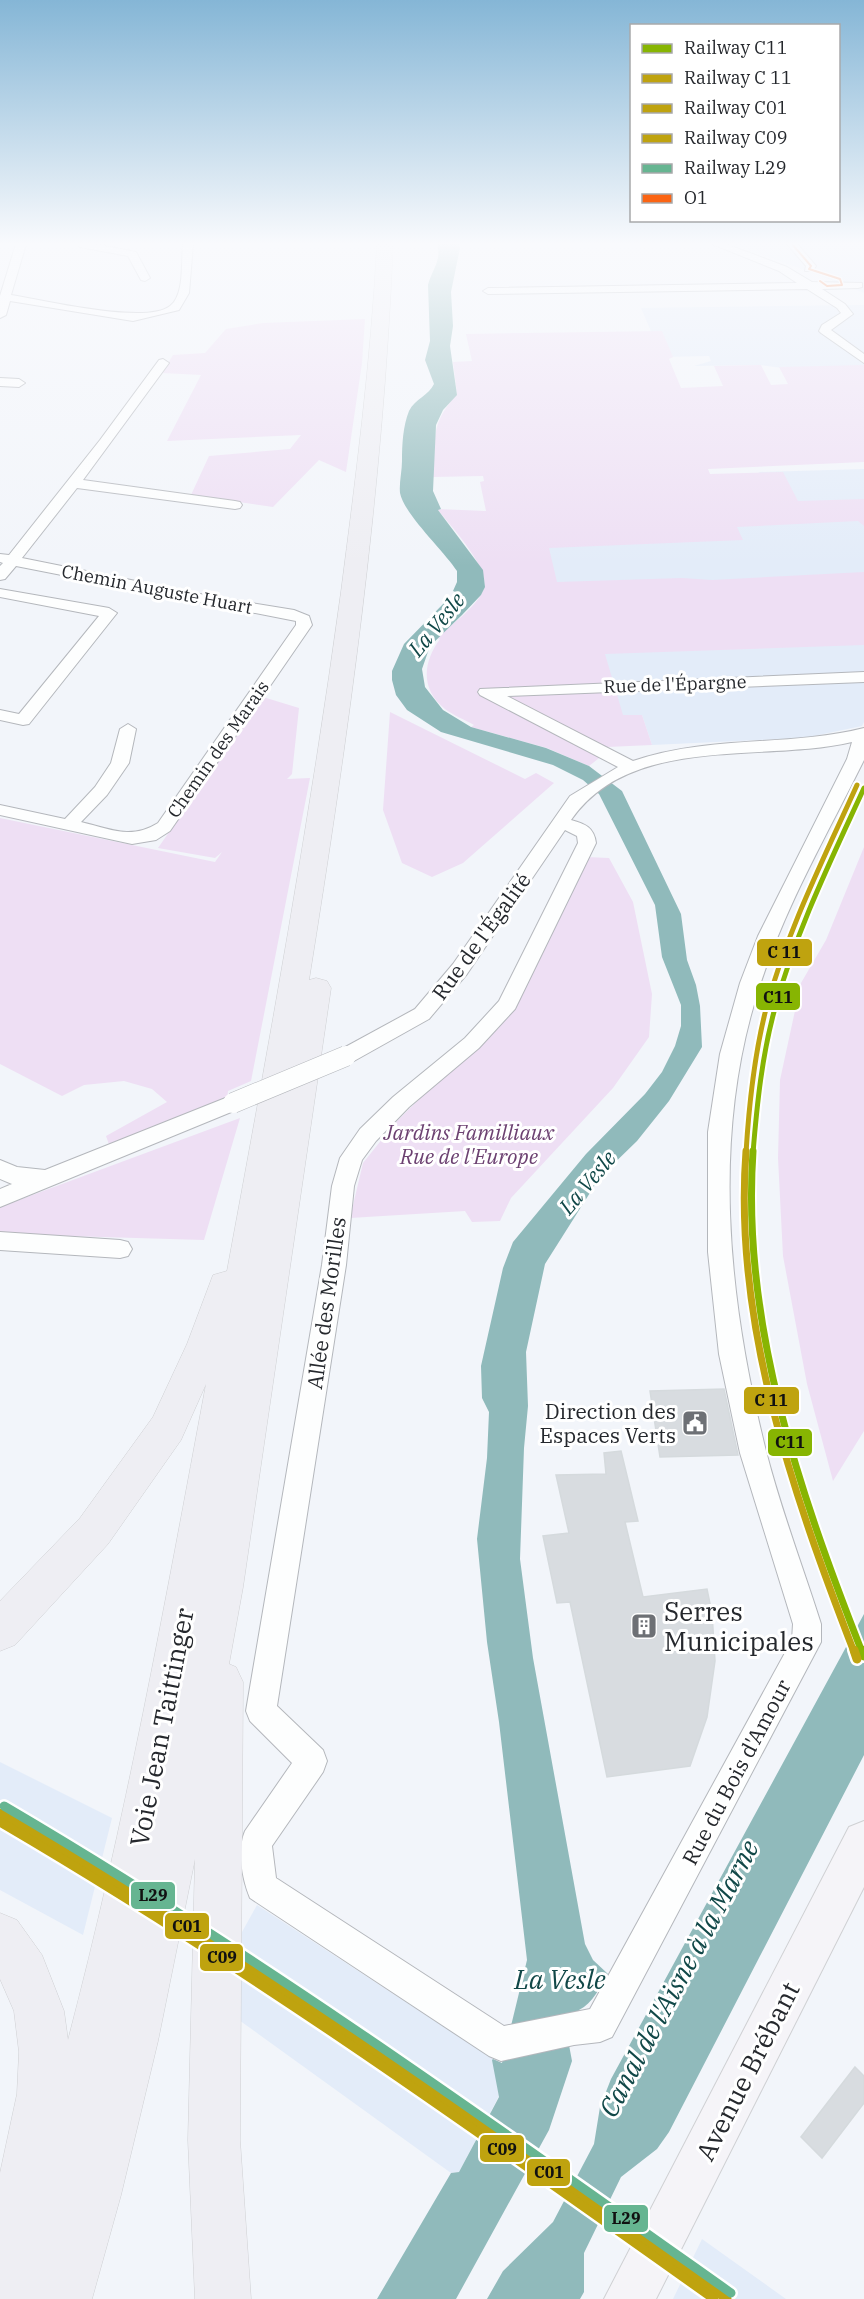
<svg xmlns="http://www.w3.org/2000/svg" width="864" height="2299" font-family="'IBM Plex Serif',serif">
	<rect width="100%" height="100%" fill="#f2f5fa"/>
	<path fill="#e3ecf9" d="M732,244H864V293L821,276Z
		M864,305V379L761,365L694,366L711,361L709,356L662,357L641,308Z
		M864,469V722L862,726L804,738L652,745L642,715L623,716L543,584L547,547L723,502L773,501L759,472Z
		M0,1762L112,1818L83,1935L0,1890Z
		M257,1905L493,2059L499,2096L459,2172L451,2173L232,2015L237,1941Z
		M702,2239L786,2299H673Z"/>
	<path fill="#eedff4" d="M365,319L362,363L346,472L319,460L273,507L191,495L209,456L290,449L301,435L167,441L201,375L162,373L173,355L205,353L226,329L263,323Z
		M662,331L673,357L669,359L681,388L723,386L714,366L761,365L771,385L788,384L779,367L864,365V462L708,469L710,474L783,472L798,501L864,499V526L858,521L737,527L743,540L549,548L557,582L682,578L712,580L864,572V645L605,654L623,715H642L652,745L607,747L603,755L589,766L547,748L471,727L474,725C465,720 453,715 445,709C420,689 423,662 440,639L436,638C449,627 480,604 484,588C490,568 450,525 437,509L486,511L480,482L484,481L483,476L433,477C435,440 430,424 457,394L453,362L472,361L466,334Z
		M263,697L299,708L292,774L287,779L310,778L251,1081L228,1091L227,1099L110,1147L106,1136L167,1102L152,1089L124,1081L84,1085L62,1096L0,1064V818L215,862L222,852L215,858L158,848Z
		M390,712L525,779L536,773L554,783L463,863L432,877L402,863L383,810Z
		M864,847V1431L833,1481L807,1384L783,1256L778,1158L780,1080L801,983L826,940Z
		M586,857L609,858L633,902L652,994L649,1037L613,1088L511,1198L500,1221L472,1222L465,1211L350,1218L363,1163L395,1123L509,1011Z
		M240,1118L204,1240L0,1234V1207Z"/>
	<path fill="#90babb" d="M437,244H458L460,248L451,292L453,326L450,346L457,395L443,410L436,425L433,491L441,509L438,510L483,570L485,587L481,595L462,615L430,646L422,669L425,687L443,710L471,727L546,748L589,766L622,791L681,914L687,960L696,985L700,1006L702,1047L669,1101L637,1141L600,1177L545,1264L526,1352L528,1406L524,1448L520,1559L533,1658L585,1944L593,1960L608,1974C600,1987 593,2003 579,2010L569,2045L572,2061L549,2130L456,2299H377L451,2173L459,2172L499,2097L492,2060L493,2059L502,2063L527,1960L499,1722L487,1642L477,1539L487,1458L489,1412L482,1398L481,1366L503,1268L513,1242L586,1154L645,1094L662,1072L675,1046L681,1026V1005L662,957L655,905L599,794L583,780L553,765L441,732L407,710L396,695L392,680V671L404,644L444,603L463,595L453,591L457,582V571C444,551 404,514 400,493C399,483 402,471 402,461C402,444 403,426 409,411C415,399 429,395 434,384L425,360L430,341L428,285C432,269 442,261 437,244Z
		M864,1614V1755L669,2132L657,2149L621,2177L584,2253V2292L580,2299H487L503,2271L553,2222L594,2144L600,2107L611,2079Z"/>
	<path fill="#d8dce0" stroke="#d5dadd" stroke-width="1.5" d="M724,1389L738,1455L660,1457L650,1391Z
		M621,1451L638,1521L625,1522L643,1597L707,1589L712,1613L715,1661L707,1717L690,1766L607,1777L570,1602L557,1603L543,1536L569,1533L556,1475L606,1474L604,1453Z
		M855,2067L864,2076V2103L822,2158L801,2137Z"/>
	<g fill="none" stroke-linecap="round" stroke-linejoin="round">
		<defs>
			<path id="minor" d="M16,244H26L11,295C43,300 146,325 170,306C185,295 181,261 183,244H193L189,293L179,310L133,321L10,301L6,315L0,318V296Z
				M75,244H95L136,252L150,278L145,281L141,280L128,256L80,247Z
				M712,244H726L787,267L812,282L862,283V287L858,288L822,289L845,304L853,314L831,330L864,354V363L821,333L819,331L822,325L841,313L837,308L807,289L488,294L483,291L488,288L797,283L779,271Z
				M787,244H797L816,266L813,271H805L806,266Z
				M163,359L169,363L83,480L235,501L240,502L242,505L240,508L235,509L77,488L22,558L215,597L294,610L309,616L312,625L170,831L156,840L132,844L0,815V805L65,819L95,787L111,763L120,729L128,724L136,729L129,763L107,795L81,822C110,829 131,840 158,823L296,625V621L16,566L5,579L0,580V566L3,563L0,562V554L9,555L100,440L159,360Z
				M0,378L19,379L25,383L19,387L0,386Z
				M0,589L109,608L117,613L29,724L23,725L0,720V710L19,714L99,616L0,597Z
				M864,672V682L507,696L633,761C709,735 788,747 864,728V760C828,833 786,905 761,982C710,1133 728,1300 766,1451C781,1510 803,1567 821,1624V1642L612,2037L600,2042L574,2045L501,2061L489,2056L250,1898C242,1879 237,1850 245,1831L292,1763L250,1721L246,1711L322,1265L332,1186L340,1158L360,1129L393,1097L465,1038L499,1001L578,843L577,836L565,830L467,974L429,1019L354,1061L346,1063L338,1061L335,1056L338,1051L415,1009L453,964L570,796L618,767L480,695L478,692L480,689ZM852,742L847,759L758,936L740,983L720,1054L708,1132V1252L719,1354L740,1453L793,1624L792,1640L590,2009L504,2026L276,1878L272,1846L323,1772L327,1761L323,1750L277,1706L346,1265L354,1186L362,1160L376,1141L409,1107L479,1048L515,1009L596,843C594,827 585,824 571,820C631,733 764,763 852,742Z
				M233,1095L241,1098L244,1103L241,1108L0,1207V1189L12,1184L0,1179V1160L17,1167L45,1170Z
				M0,1232L120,1240L128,1242L132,1249L128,1256L120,1258L0,1250Z"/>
			<path id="major" d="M864,1821V1887L656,2299H604L849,1827Z"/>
			<path id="highway" d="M377,244H393C383,490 348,737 309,980L316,978L327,981L331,988L243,1587L229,1664L236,1667L243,1682L240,2140L251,2299H195L188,2140L195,1859L158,2041L121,2195L92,2299H0V2173L17,2094L19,2052L14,2011L0,1979V1913L17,1920L42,1955L64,2011L68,2040C125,1824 165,1604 206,1384L181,1440L108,1544L15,1645L0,1651V1601L80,1518L153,1417L187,1344L213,1275L227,1271C269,1045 310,819 341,592C356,476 371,361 377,244Z"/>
		</defs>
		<use href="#minor" stroke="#b4b7bc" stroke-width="2"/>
		<use href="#major" stroke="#cfd0d3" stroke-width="2"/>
		<use href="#highway" stroke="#cfd0d3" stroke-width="1"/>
		<use href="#minor" fill="#fdfefe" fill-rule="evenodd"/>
		<use href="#major" fill="#f5f4f8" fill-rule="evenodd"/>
		<use href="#highway" fill="#eeeef3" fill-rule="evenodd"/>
		<defs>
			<path id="minor-bridge" d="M233,1103L346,1056"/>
		</defs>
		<use href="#minor-bridge" stroke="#b4b7bc" stroke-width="21" stroke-linecap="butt"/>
		<use href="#minor-bridge" stroke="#fdfefe" stroke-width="20"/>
		<defs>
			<path id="bus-1" d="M792,244L811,266L809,269L840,279L842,285L827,286L820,281"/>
		</defs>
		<use href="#bus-1" stroke="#fff" stroke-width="4.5"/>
		<use href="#bus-1" stroke="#fb6413" stroke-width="2"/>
		<defs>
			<path id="rail-1-far2" d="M753,1153C757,1104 762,1055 775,1008C796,931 831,860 864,788"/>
			<path id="rail-1-far1" d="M753,1151C741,1324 800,1494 862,1652"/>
			<path id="rail-1" d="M862,1650L864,1656"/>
			<path id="rail-2-far2" d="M746,1153C749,1104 754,1056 766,1009C787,931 824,858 857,785"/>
			<path id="rail-2-far1" d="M746,1151C733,1323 793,1494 854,1652"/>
			<path id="rail-2" d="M854,1650L857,1659"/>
			<path id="rail-3" d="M0,1813C252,1961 489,2130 727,2299"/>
			<path id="rail-4" d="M0,1822C248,1967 480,2133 714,2299"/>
			<path id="rail-5" d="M4,1806C256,1954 493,2124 731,2293"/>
		</defs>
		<use href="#rail-1-far2" stroke="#fff" stroke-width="9"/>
		<use href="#rail-1-far1" stroke="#fff" stroke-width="11"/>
		<use href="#rail-1" stroke="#fff" stroke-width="14"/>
		<use href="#rail-2-far2" stroke="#fff" stroke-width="9"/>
		<use href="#rail-2-far1" stroke="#fff" stroke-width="11"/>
		<use href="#rail-2" stroke="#fff" stroke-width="14"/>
		<use href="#rail-3" stroke="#fff" stroke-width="14"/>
		<use href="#rail-4" stroke="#fff" stroke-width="14"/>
		<use href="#rail-5" stroke="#fff" stroke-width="14"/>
		<use href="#rail-1-far2" stroke="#87b502" stroke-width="5"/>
		<use href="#rail-1-far1" stroke="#87b502" stroke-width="7"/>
		<use href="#rail-1" stroke="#87b502" stroke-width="9"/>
		<use href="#rail-2-far2" stroke="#bfa30f" stroke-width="5"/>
		<use href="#rail-2-far1" stroke="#bfa30f" stroke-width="7"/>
		<use href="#rail-2" stroke="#bfa30f" stroke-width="9"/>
		<use href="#rail-3" stroke="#bfa30f" stroke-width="9"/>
		<use href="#rail-4" stroke="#bfa30f" stroke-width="9"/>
		<use href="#rail-5" stroke="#66b591" stroke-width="9"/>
	</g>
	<linearGradient id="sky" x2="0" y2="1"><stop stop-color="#85b6d6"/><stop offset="0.43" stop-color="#f9fafd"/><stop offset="1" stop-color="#f9fafd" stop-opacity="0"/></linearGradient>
	<rect width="864" height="566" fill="url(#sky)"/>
	<defs>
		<symbol id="civic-square" viewBox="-11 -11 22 22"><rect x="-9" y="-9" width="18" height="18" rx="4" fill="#6d7075" stroke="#fff"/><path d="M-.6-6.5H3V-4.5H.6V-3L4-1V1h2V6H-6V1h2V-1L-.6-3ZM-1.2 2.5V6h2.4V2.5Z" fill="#fff"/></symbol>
		<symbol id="building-square" viewBox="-11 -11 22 22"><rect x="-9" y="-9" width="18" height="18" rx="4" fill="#6d7075" stroke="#fff"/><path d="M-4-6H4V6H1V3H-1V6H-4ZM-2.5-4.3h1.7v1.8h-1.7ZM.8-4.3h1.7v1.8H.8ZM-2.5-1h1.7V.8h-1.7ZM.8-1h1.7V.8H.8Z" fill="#fff"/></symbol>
	</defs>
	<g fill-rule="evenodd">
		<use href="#civic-square" x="680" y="1408" width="30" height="30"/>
		<use href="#building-square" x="629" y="1611" width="30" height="30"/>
	</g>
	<g text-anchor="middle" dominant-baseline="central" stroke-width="6" stroke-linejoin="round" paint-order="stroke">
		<g font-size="18" fill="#25282d" stroke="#fff">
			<text transform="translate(157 589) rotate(11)">Chemin Auguste Huart</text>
			<text transform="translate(675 684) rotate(-2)">Rue de l'Épargne</text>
			<text transform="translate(218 749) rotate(-55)">Chemin des Marais</text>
		</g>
		<g font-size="21" fill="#25282d" stroke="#fff">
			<text transform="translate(481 936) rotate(-54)">Rue de l'Égalité</text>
			<text transform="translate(326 1303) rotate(-82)">Allée des Morilles</text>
			<text transform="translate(736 1772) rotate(-62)">Rue du Bois d'Amour</text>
		</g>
		<g font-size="21" font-style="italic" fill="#6c4171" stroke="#fff">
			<text x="469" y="1132">Jardins Familliaux<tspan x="469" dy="24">Rue de l'Europe</tspan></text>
		</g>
		<g font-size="21" fill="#25282d" stroke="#fff" text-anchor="end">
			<text x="676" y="1411">Direction des<tspan x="676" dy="24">Espaces Verts</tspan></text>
		</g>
		<g font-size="22" font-style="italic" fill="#114848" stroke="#fff">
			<text transform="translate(436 624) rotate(-51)">La Vesle</text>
			<text transform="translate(587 1182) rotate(-50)">La Vesle</text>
		</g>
		<g font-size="26" fill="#25282d" stroke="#fff" text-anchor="start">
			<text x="664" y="1611">Serres<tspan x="664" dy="30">Municipales</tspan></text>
		</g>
		<g font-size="26" fill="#25282d" stroke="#fff">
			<text transform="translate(161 1727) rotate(-79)">Voie Jean Taittinger</text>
			<text transform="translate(747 2071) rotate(-63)">Avenue Brébant</text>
		</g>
		<g font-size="27" font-style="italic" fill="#114848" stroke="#fff">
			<text x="560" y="1978">La Vesle</text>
			<text transform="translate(678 1978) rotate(-62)">Canal de l'Aisne à la Marne</text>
		</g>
	</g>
	<g stroke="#fff" stroke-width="2">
		<rect x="756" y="938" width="57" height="29" rx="6" fill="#bfa30f"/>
		<rect x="755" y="982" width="46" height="29" rx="6" fill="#87b502"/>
		<rect x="743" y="1386" width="57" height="29" rx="6" fill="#bfa30f"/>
		<rect x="767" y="1428" width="46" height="29" rx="6" fill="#87b502"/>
		<rect x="130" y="1881" width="46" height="29" rx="6" fill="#66b591"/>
		<rect x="164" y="1912" width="46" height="28" rx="6" fill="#bfa30f"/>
		<rect x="199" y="1943" width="45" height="29" rx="6" fill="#bfa30f"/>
		<rect x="479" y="2134" width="46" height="29" rx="6" fill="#bfa30f"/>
		<rect x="526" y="2158" width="45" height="29" rx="6" fill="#bfa30f"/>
		<rect x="603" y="2204" width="46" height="29" rx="6" fill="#66b591"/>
	</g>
	<g font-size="16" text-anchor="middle" font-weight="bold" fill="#111">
		<text x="784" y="958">C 11</text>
		<text x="778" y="1003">C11</text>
		<text x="771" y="1406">C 11</text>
		<text x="790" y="1448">C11</text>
		<text x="153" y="1901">L29</text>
		<text x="187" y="1932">C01</text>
		<text x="222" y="1963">C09</text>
		<text x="502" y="2155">C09</text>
		<text x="549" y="2178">C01</text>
		<text x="626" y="2224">L29</text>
	</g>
	<rect x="630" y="24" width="210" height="198" fill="#ffffff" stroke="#a8a9ab" stroke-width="1.5"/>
	<rect x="642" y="44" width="30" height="9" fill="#87b502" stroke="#a8a9ab" stroke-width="1.5"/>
	<text x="684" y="54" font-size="18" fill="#25282d">Railway C11</text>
	<rect x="642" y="74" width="30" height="9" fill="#bfa30f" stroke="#a8a9ab" stroke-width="1.5"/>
	<text x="684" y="84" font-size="18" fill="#25282d">Railway C 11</text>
	<rect x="642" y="104" width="30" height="9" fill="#bfa30f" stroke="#a8a9ab" stroke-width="1.5"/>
	<text x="684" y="114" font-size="18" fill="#25282d">Railway C01</text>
	<rect x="642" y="134" width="30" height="9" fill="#bfa30f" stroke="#a8a9ab" stroke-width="1.5"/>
	<text x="684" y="144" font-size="18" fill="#25282d">Railway C09</text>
	<rect x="642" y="164" width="30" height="9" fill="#66b591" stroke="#a8a9ab" stroke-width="1.5"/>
	<text x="684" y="174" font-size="18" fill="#25282d">Railway L29</text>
	<rect x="642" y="194" width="30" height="9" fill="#fb6413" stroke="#a8a9ab" stroke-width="1.5"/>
	<text x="684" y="204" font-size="18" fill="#25282d">O1</text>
</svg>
